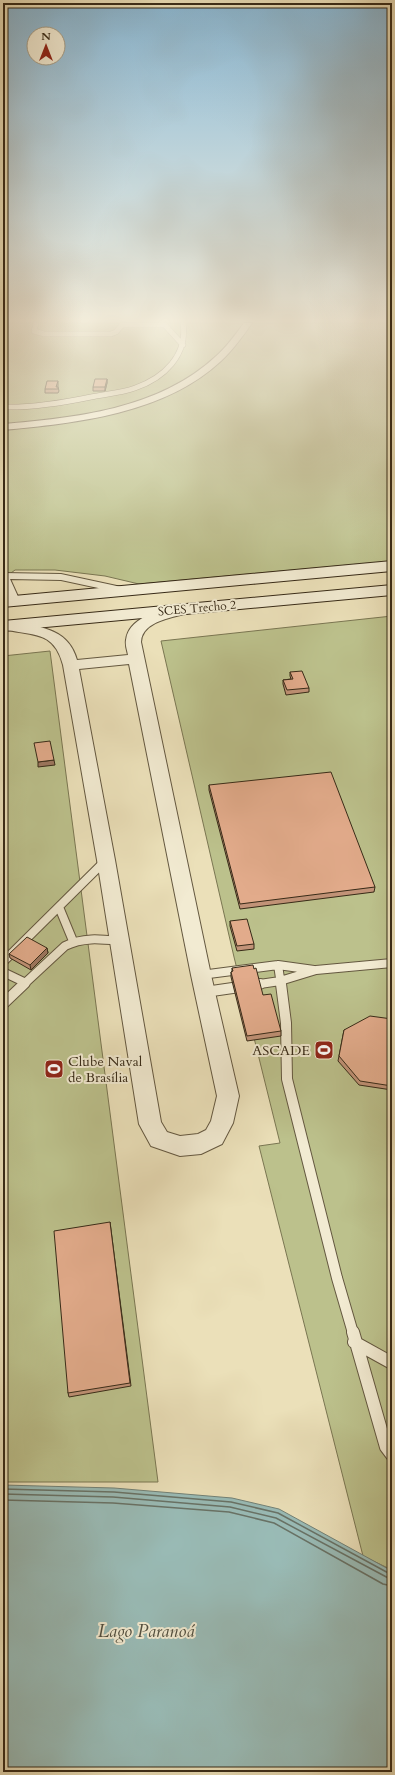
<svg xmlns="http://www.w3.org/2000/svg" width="395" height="1775" font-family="Cardo,serif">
	<rect width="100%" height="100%" fill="#ebe0b9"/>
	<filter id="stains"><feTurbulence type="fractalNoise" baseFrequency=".005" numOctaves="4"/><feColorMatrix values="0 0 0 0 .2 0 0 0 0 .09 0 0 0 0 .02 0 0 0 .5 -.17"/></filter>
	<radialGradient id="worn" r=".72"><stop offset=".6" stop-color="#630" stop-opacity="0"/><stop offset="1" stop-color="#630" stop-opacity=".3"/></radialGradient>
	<path fill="#bcc18c" stroke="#7a7652" d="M3,323H392V561L139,584L105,576L55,570H15L3,579Z
		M392,616V1570L363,1556L259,1146L280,1143L234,957L161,641Z
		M50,651L158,1482H3V656Z"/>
	<path fill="#99bbb6" stroke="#728176" d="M3,1485L114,1488L232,1498L279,1509L392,1571V1772H3Z"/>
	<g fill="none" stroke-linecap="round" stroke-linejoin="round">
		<path stroke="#687266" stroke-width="1.5" d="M3,1489L114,1492L231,1502L278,1513L392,1575
			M3,1494L113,1497L230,1507L276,1518L392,1580
			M3,1500L113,1503L229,1512L274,1523L383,1584L392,1586"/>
		<defs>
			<path id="service-far3" d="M36,323L34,331L44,334H111L116,332L122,325H164
				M163,323L183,345
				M3,407C33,408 62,403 91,397C106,394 121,393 135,388C164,378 188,355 183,323"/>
			<path id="service-far2" d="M59,907L73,941
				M3,962L105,861
				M278,965L281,985
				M3,972L26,983
				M201,975L278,965L314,970
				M23,985L65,946C83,937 100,939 119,941
				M253,985L280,981L316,970L392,963"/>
			<path id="service-far1" d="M281,984L286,1023L287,1079L337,1278L353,1333
				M205,992L260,984
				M3,1004L24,984"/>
			<path id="service" d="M353,1332L386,1447L392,1455
				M354,1342L392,1363"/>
			<path id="minor" d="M244,323H252C243,336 233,350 221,361C164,414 77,423 3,430V424C75,418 158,409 214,358C226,348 235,335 244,323Z
				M3,573L61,574L126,588L132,591L126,594L61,580L10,579L20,601L14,604L10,603L3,589Z"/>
			<path id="tertiary" d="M187,605L192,606L194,609L192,612C176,617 142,620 141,642L211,975L239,1096L233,1123L222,1144L201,1154L180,1156L151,1146L139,1124L97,860L63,665C54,630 32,636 3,629V623L8,622C37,626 68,627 77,660L128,655C127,650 125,645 126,640C129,614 168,609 187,605ZM129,664L191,975L217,1096L211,1121L206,1130L198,1134L180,1136L167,1132L161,1122L115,860L79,669Z"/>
			<path id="secondary" d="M392,561V571L3,607V597Z
				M392,585V595L3,631V621Z"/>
		</defs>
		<use href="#service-far3" stroke="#645840" stroke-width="6"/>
		<use href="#service-far2" stroke="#645840" stroke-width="10"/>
		<use href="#service-far1" stroke="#645840" stroke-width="12"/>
		<use href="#service" stroke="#645840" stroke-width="14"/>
		<use href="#minor" stroke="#645840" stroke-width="2"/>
		<use href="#tertiary" stroke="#645840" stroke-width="2"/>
		<use href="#secondary" stroke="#372a17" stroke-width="2"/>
		<use href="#service-far3" stroke="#f2ebd2" stroke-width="5"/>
		<use href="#service-far2" stroke="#f2ebd2" stroke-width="8"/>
		<use href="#service-far1" stroke="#f2ebd2" stroke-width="10"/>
		<use href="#service" stroke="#f2ebd2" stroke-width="12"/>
		<use href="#minor" fill="#f2ebd2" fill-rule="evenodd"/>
		<use href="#tertiary" fill="#f2ebd2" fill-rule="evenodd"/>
		<use href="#secondary" fill="#f2ebd2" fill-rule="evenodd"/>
	</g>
	<path fill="#c29378" stroke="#372a17" d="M107,379V383L105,391H93V387Z
		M58,381V387L59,391L58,393H45V389Z
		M290,672L309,688V692L286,695L283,684V680L291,679L290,676Z
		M209,785L375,887L374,892L240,909L209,790Z
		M230,921L254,944V949L237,951L230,926Z
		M47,948L48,953L31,970L10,958L9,954Z
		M232,968L263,995L281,1031V1036L247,1041L231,977V972L232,971Z
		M392,1019V1090L359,1085L338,1061L344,1030Z
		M110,1222L131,1386L69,1397L68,1393Z"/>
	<path fill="#9e7861" stroke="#372a17" d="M5,323H8L9,326L4,339L3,329Z
		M107,379V383L105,391V387Z
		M54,760L55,765L38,767V762Z
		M47,948L48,953L31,970L30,965Z"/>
	<path fill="#e2ab8b" stroke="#372a17" d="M3,323H5L3,329Z
		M95,379H107L105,387H93Z
		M47,381H58L56,387H58V389H45Z
		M302,671L309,688L287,690L283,680L293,679L290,672Z
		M50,741L54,760L38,762L34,743Z
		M331,772L375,887L240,904L209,785Z
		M247,919L254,944L237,946L230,921Z
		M27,937L47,948L30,965L9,954Z
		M253,965L254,969L256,968L263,995L271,994L281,1031L247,1036L231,972L233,971L232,968Z
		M370,1016L392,1019V1086L360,1081L339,1056L344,1030Z
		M110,1222L130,1383L68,1393L54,1231Z"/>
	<linearGradient id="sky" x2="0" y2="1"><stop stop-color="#88b7d4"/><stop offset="0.56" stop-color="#f6f1e0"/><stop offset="1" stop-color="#f6f1e0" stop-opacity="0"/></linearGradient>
	<rect width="395" height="572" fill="url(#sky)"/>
	<defs>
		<symbol id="stadium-square" viewBox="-11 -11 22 22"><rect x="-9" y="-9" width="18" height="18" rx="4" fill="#8f2418" stroke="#f2ebd2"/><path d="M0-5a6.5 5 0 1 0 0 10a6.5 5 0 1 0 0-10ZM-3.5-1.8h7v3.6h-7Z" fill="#fff"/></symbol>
	</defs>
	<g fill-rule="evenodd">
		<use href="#stadium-square" x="313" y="1039" width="22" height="22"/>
		<use href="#stadium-square" x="43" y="1058" width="22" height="22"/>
	</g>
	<g text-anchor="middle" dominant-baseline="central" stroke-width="4" stroke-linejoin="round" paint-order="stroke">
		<g font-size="12" fill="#372a17" stroke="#f2ebd2">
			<text transform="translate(197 608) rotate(-5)">SCES Trecho 2</text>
		</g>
		<g font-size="14" fill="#372a17" stroke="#f2ebd2" text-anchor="end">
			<text x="310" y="1050">ASCADE</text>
			<text x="68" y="1061" text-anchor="start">Clube Naval<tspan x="68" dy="16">de Brasília</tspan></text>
		</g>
		<g font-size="18" font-style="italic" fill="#504e3f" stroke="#f2ebd2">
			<text x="146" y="1631">Lago Paranoá</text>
		</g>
	</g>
	<rect width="395" height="1775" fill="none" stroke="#ebe0b9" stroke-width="16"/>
	<rect x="4" y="4" width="387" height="1767" fill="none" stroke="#372a17" stroke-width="2"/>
	<rect x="8" y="8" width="379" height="1759" fill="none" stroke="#372a17"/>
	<g transform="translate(46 46)"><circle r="19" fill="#f2ebd2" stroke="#a79e87"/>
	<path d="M0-3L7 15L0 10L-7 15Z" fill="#8f2418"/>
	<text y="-6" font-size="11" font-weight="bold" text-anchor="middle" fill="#372a17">N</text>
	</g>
	<rect width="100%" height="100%" filter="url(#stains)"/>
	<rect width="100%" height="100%" fill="url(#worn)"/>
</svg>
